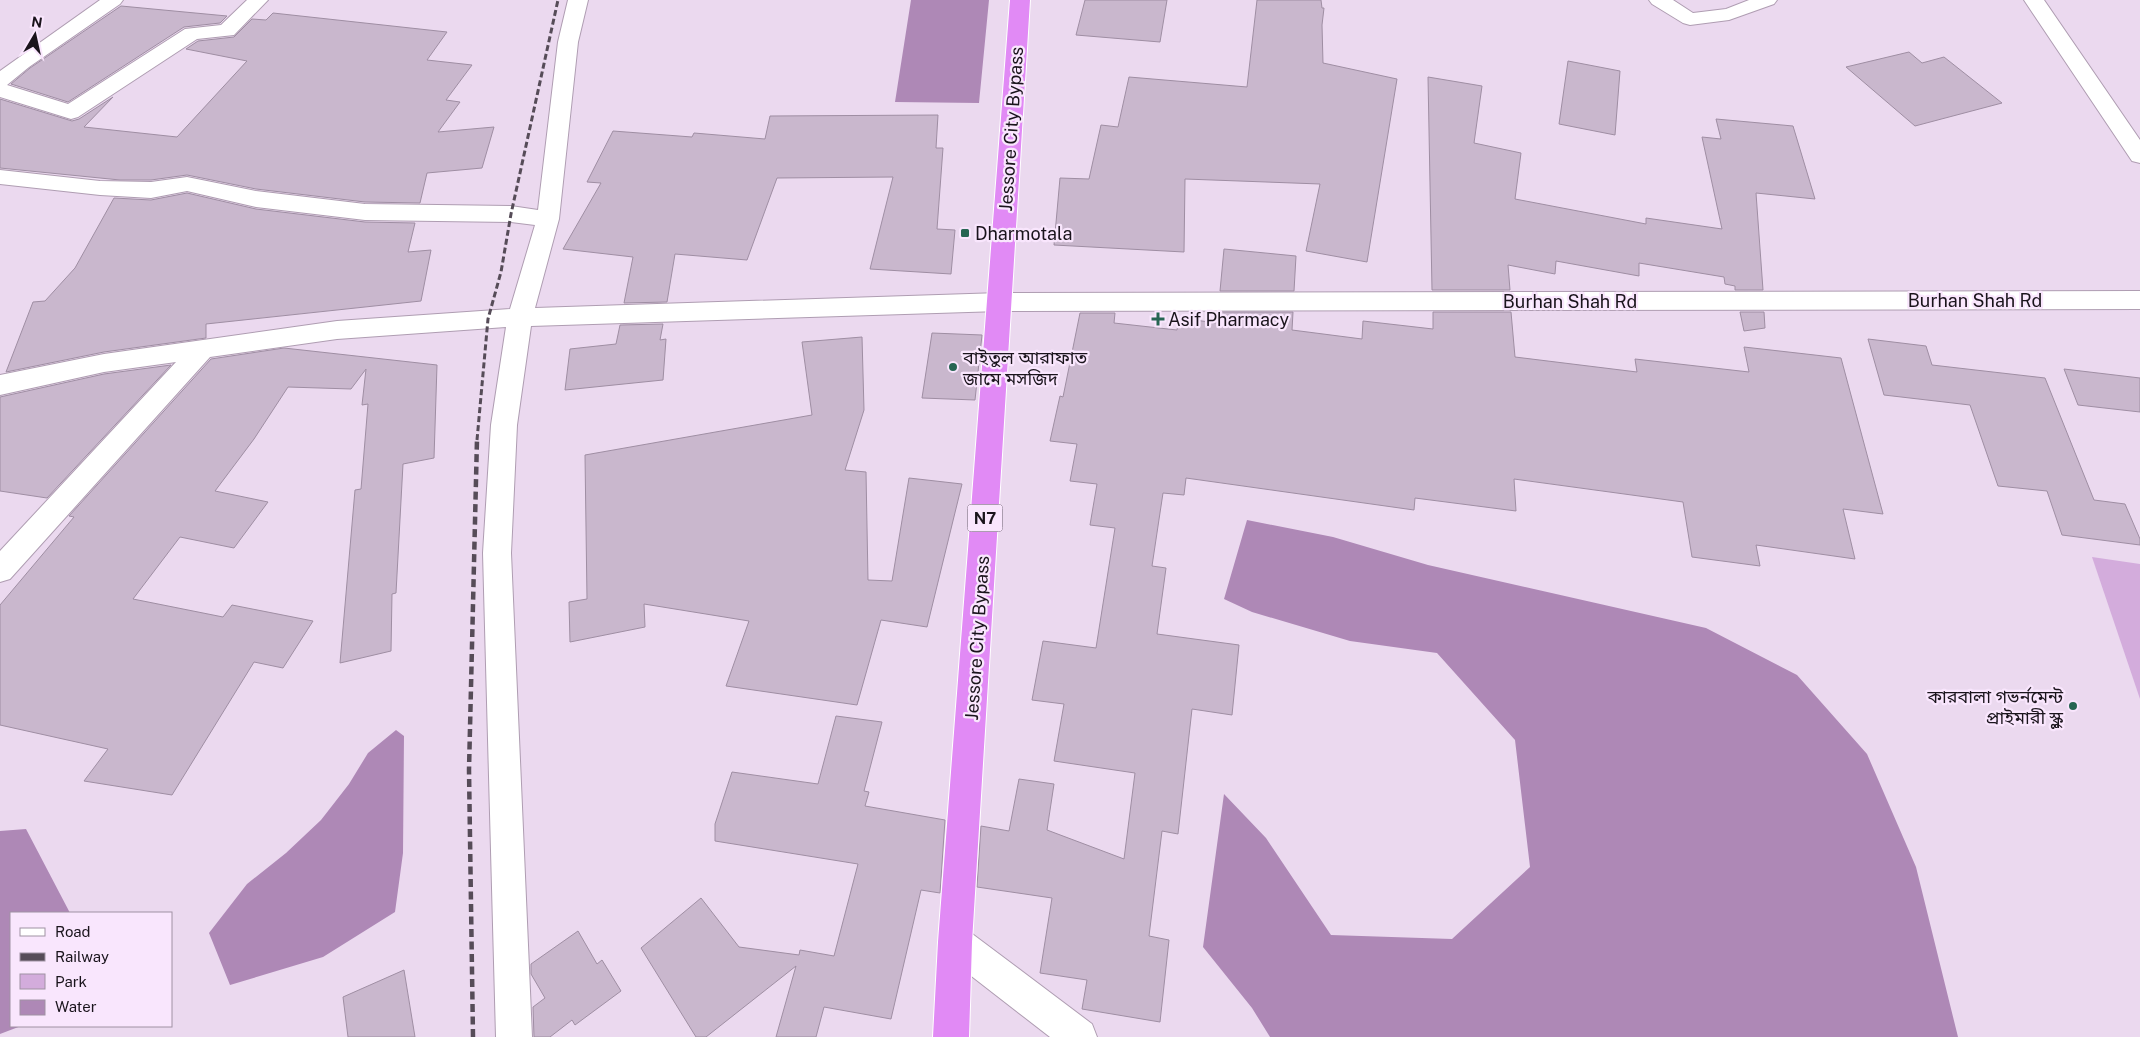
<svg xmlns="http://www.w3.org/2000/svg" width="2140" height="1037" font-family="'Public Sans','Noto Sans Bengali',sans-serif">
	<rect width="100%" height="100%" fill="#ebd9ef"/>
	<path fill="#d3acdc" d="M2092,557L2140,564V699Z"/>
	<path fill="#ae88b6" d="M911,0H989L979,103L895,102Z
		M1247,520L1333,537L1428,565L1706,628L1797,675L1867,754L1916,867L1958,1037H1270L1252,1008L1203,947L1224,794L1266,838L1331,935L1452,939L1530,867L1515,740L1437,653L1350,641L1252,612L1224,599Z
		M396,730L404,736L403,853L395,912L323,957L230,985L209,933L247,884L286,853L321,820L349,784L368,753Z
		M26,829L70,913H11V1026H21L0,1034V831Z"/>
	<path fill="#c9b7cd" stroke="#9f8ea3" d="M1085,0H1167L1160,42L1076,35Z
		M1257,0H1321L1322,8H1324L1322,25L1323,63L1397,79L1367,262L1306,251L1320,184L1185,179L1184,252L1054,245L1060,178L1089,179L1101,125L1118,127L1129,77L1247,87Z
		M121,6L227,16L220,23L184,27L68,102L11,84L30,68Z
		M273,13L447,32L427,60L472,65L446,100L460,102L438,132L494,127L482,168L427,173L420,203L365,202L256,189L187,175L151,180H120L0,168V99L72,121L79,119L113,97L84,127L177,137L247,61L186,49L198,41L234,37L252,19L266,20Z
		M1909,52L1922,63L1944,57L2002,103L1915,126L1846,67Z
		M1568,61L1620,71L1615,135L1559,124Z
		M1428,77L1482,86L1474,143L1521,153L1515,199L1646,224V218L1722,229L1702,137L1721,139L1716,119L1793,126L1815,199L1756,193L1763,290H1735V286L1725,284L1724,277L1639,263V276L1556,261L1555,274L1508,265L1510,290H1432Z
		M938,115L936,148H943L937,229L955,230L951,274L870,269L893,177L777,178L747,260L675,254L667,302L624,303L633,257L563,249L601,183L587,182L613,131L692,137L694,133L765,139L770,116Z
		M187,193L256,209L365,222L415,223L408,252L431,250L421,301L206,324V338L104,352L6,372L33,302L45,301L75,268L114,198L151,200Z
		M1224,249L1296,256L1294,291H1220Z
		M1218,312H1293L1292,330L1362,339L1363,321L1433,329V312H1511L1515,357L1637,372L1635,359L1749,372L1744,347L1841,358L1883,514L1843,509L1855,559L1756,545L1760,566L1692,557L1683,502L1514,479L1516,511L1415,498L1414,510L1186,478L1184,495L1163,493L1152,566L1166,568L1157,634L1239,645L1232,715L1192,709L1178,834L1162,831L1149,936L1169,940L1160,1022L1082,1009L1087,980L1040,973L1052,898L977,887L981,826L1009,831L1019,779L1054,784L1047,830L1124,859L1135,773L1054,761L1064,704L1032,700L1043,641L1096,648L1115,528L1090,525L1097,484L1070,481L1077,444L1050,441L1060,396L1063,397L1080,313H1115L1114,323L1177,330L1179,318L1217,323Z
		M1740,312H1764L1765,328L1744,331Z
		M663,324L660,340L666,339L663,380L565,390L570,349L616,344L620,325Z
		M932,333L982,335L975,400L922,398Z
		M862,337L864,410L845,470L866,472L868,580L892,581L909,478L962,484L927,627L881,620L857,705L726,686L749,621L644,604L645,627L570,642L569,602L587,599L585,455L812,415L802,342Z
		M1868,339L1926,346L1932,365L2045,378L2094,500L2125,504L2140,539V545L2062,535L2047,491L1998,486L1970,405L1884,395Z
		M284,348L437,365L434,458L403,464L396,593L392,594L391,651L340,663L355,490L361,489L368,404L362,405L366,369L351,389L288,387L254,439L215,491L268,502L234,548L180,537L133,599L223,617L232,605L313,621L283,668L254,662L172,795L84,781L108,749L0,725V605L74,517L69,516L211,359Z
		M171,365L47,498L0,491V397L104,374Z
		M2064,369L2140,378V412L2078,405Z
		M836,716L882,722L864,791L869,792L865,806L945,820L940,893L921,890L891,1019L824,1007L816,1037H776L796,966L706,1037H696L641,948L701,898L739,947L799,955L800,950L834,956L858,864L715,841V824L732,772L818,784Z
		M578,931L597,964L602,960L621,991L575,1025L572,1020L550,1037H534L533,1007L545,998L531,974V964Z
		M404,970L415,1037H348L343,997Z"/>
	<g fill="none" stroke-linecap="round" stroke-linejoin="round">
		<defs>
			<path id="minor" d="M100,0H123L120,4L29,67L7,85L68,104L185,29L221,25L247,0H268L234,35L197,39L78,117L71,119L0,97V71Z
				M568,0H588L578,42L559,219L535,308L1000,293L2140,291V309L1000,311L531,326L517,425L511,553L532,1037H496L483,553L491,425L506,327L337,339L210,357L10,579L0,582V551L176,362L104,372L0,395V375L104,354L337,321L510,309L535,225L511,222L365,220L256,207L187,191L151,198L100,195L0,184V170L100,181L151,182L187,177L256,191L365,204L511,206L538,210L558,42Z
				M1649,0H1673L1693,13L1726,9L1749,0H1777L1774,4L1729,20L1690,25L1683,23L1652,4Z
				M2024,0H2044L2140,140V163L2132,161Z
				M955,925L967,930L1092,1024L1097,1037H1050L943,954L938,942L943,930Z"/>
			<path id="highway" d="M1010,0H1030L972,942L969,1037H933L938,942Z"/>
		</defs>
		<use href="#minor" stroke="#af9db2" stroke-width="2"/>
		<use href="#highway" stroke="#fff" stroke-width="2"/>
		<use href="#minor" fill="#fff" fill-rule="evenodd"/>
		<use href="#highway" fill="#e18af5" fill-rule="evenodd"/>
		<path stroke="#564c58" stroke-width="3" stroke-dasharray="6 3" stroke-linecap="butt" d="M477,440L488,319L501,272L511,214L558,0"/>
		<path stroke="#564c58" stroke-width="4.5" stroke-dasharray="8 4.5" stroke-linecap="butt" d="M473,1037L469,770L477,439"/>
	</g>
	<g fill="#266552" stroke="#f9e6fd" stroke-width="2">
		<rect x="960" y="228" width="10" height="10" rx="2.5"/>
		<path d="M1155.5 311.5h5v5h5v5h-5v5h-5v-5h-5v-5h5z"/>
		<circle cx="953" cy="367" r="5"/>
		<circle cx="2073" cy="706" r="5"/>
	</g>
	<g text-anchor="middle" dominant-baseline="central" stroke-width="4.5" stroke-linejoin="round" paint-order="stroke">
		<rect fill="#f9e6fd" stroke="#5d5360" stroke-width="1" x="967.5" y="504.5" width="35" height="27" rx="4"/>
		<g font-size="16" font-weight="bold" fill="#1a141c">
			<text x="985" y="518">N7</text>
		</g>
		<g font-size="18" fill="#1a141c" stroke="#f9e6fd">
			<text transform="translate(1011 129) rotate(-86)">Jessore City Bypass</text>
			<text x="1975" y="300">Burhan Shah Rd</text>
			<text x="1570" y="301">Burhan Shah Rd</text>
			<text transform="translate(977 638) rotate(-86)">Jessore City Bypass</text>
		</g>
		<g font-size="18" fill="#1a141c" stroke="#f9e6fd" text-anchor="start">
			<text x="975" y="233">Dharmotala</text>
			<text x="1168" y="319">Asif Pharmacy</text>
			<text x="963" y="357">বাইতুল আরাফাত<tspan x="963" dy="21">জামে মসজিদ</tspan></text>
			<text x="2063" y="696" text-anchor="end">কারবালা গভর্নমেন্ট<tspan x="2063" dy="21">প্রাইমারী স্কুল</tspan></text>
		</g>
	</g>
	<rect x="10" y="912" width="162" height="115" fill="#f9e6fd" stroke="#a092a3"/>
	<rect x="20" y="928" width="25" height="8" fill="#ffffff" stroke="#a092a3"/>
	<text x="55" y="937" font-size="15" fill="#1a141c">Road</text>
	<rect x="20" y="953" width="25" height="8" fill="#564c58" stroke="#a092a3"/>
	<text x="55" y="962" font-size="15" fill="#1a141c">Railway</text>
	<rect x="20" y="974" width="25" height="15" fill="#d3acdc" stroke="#a092a3"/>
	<text x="55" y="987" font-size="15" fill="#1a141c">Park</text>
	<rect x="20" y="1000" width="25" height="15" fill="#ae88b6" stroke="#a092a3"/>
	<text x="55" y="1012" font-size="15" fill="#1a141c">Water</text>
	<g transform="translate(35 35) rotate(9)" stroke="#f9e6fd" stroke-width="4" paint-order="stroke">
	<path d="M0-4L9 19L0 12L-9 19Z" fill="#1a141c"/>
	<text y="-8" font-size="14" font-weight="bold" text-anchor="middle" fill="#1a141c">N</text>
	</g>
</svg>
